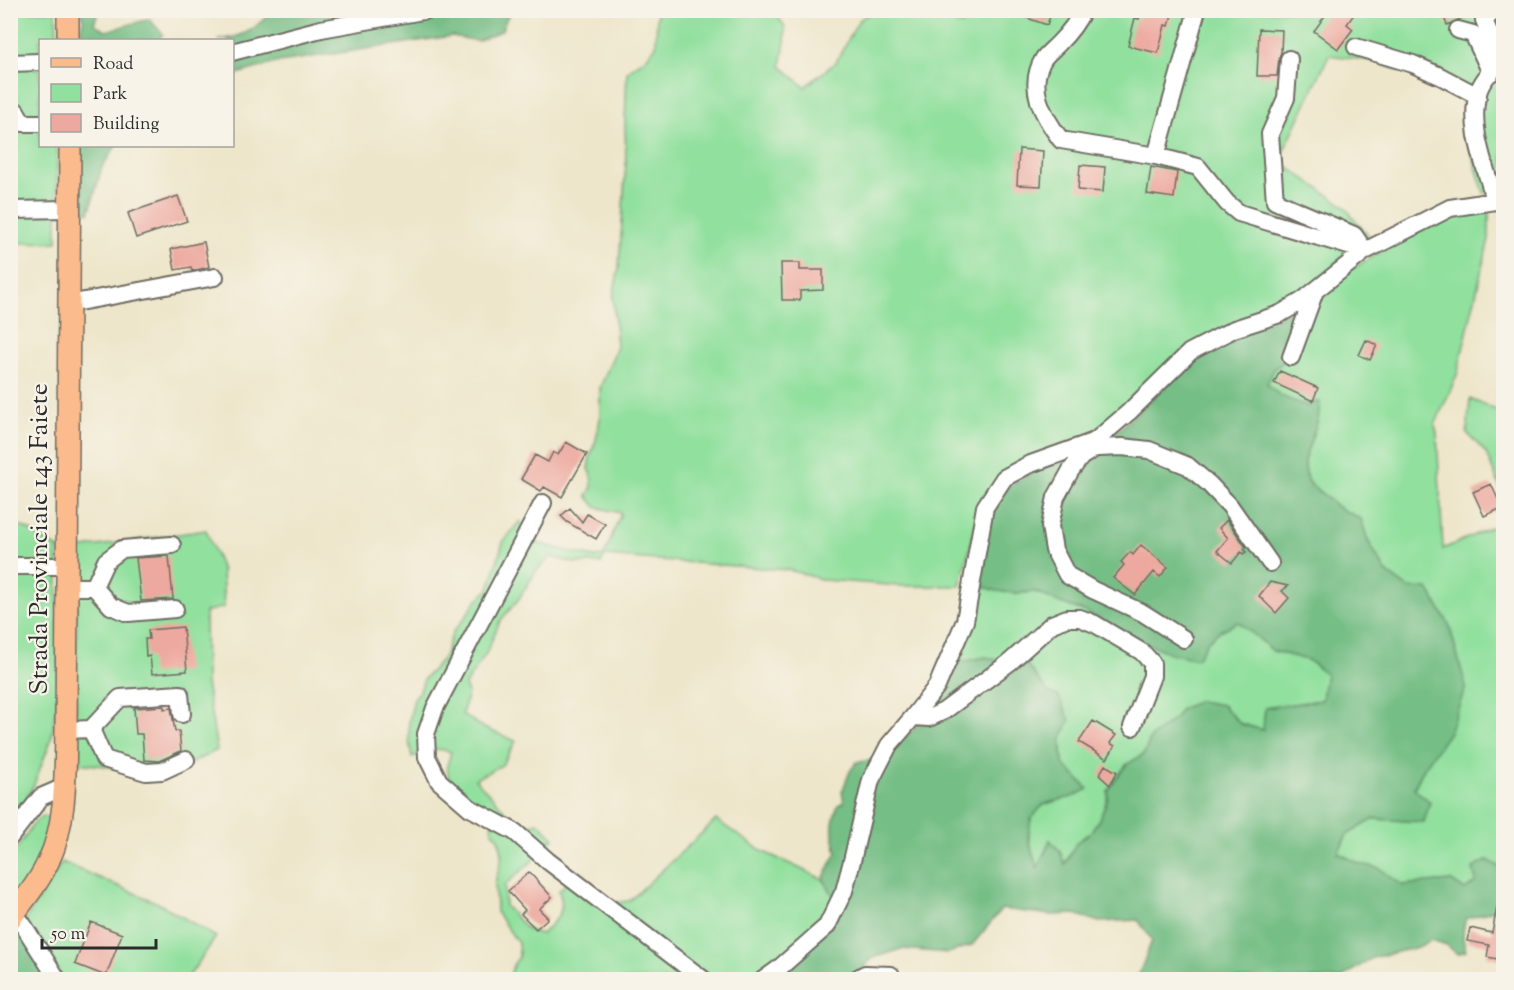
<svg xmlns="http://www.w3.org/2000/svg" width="1514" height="990" font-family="'Sorts Mill Goudy',serif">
	<rect width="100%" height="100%" fill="#f7f3e8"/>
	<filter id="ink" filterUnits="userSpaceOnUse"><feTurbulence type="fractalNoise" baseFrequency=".0167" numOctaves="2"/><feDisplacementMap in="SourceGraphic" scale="12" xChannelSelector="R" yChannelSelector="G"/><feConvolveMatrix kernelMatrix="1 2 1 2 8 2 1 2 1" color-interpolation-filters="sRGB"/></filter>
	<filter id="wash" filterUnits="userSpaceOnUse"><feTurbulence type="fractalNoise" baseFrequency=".008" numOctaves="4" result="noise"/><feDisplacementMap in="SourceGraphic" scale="24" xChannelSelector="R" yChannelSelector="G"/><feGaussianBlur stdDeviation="1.35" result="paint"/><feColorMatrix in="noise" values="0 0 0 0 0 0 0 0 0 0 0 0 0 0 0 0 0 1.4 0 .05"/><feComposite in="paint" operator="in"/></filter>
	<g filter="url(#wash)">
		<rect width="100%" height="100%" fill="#eee6ca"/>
		<path fill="#91e09e" stroke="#5e8664" stroke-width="1.5" d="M971,10L1503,11V195L1484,193L1469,144L1462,100L1420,78L1374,61L1329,55L1279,161L1343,205L1372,240L1342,257L1304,293L1134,397L1095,431L983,496L960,586H902L824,580L789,570L605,556L601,563H574L551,557L536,571L518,600L500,621L487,652L465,685L468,693L462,714L484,728L516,741L502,765L475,779L499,804L511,819L530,826L538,822L554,838L528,865L505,885V906L528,930L542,934C556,919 567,913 559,891L567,882L593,905L629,901L716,820L762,851L823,879L843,911L772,980L509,979L513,965L519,957L518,943L496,912L495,882L501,861L502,852L498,837L492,831L490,815L449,782L447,766L451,752C433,746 428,751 412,757L409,741V722L414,698L420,691L424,679L444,657L453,632L464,619L476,601L489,589L503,542L520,521L537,543L575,553L595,557L604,556L621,513L596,507L587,496L592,487L591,472L588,469L590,457L596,440L600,419V388L617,347L613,297L619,267L626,162L625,124L627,72L646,58L656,46L657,11H774L785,27V41L781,66L805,87L836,62L859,20L873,11H914L962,25Z
			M10,11H56L57,40H40V146H57V242L11,243Z
			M1489,209V239L1457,375L1435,425L1437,433L1443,549L1503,522V869L1488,860L1476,882L1465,890L1452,881L1402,885L1379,868L1360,864L1338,853L1347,835L1374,819L1424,822L1414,789L1424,768L1408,588L1386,572L1368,541L1361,519L1339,508L1307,481L1304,460L1318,420L1315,402L1309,406C1291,400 1279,398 1267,384L1275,368L1283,362L1303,312L1351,269L1447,214Z
			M1470,399L1503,413V495L1486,453L1467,433Z
			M11,522L29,530L58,548V693L51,740L33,787L11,824Z
			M206,530L222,570L224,607L205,612L206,683L217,750L165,776L105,766L78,763L76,714L77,549Z
			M979,585L997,591L1016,593L1036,592L1058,602L1086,612L1208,641L1220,631L1237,621L1257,637L1273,651L1308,660L1326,674L1322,700L1265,708L1263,730L1241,724L1222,705L1199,701L1181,709L1175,718L1151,737L1144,754L1126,765L1108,791V797L1101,816L1091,832L1077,842L1064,865L1050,840L1037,869C1031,847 1019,820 1044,805C1052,800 1063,799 1072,797L1063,764L1059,697L1047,691L1025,662L1000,661L986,657L961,662L967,644Z
			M43,816L51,819C47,855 30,878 11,907V857L36,820Z
			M62,862L160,904L216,937L187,979L52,980L19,930Z"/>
		<path fill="#74be85" stroke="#507458" stroke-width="1.5" d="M82,11H99L94,23L106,31L149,19L163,34L158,40H79L83,19Z
			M272,11H510L501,31L477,41L452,36L279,62L233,75L232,40H218C245,37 254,30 272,11Z
			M80,146H116L102,167L89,213L81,209L82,197Z
			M1290,312H1303L1289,350L1283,362L1275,368L1267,384C1279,398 1291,400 1308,406L1315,402H1320L1318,420L1304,460L1307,481L1339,508L1361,519L1368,541L1386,572L1408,588L1428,589L1449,624L1466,687L1449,732L1424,768L1414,788L1430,802L1424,822L1374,819L1347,835L1338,853L1360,864L1379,868L1402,885L1452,881L1465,890L1476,882L1473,868L1488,860L1503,869V909L1491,911L1466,919C1462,931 1462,939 1466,951L1457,954L1447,945L1431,940L1418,947L1372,958L1347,974L1341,979H1136L1140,972L1152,940L1138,920L1099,922L1075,914L1051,915L1002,909L972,945L948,953L902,949L873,958L858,972L856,979L772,980L843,911L823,879L837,852C831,832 831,825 838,805L844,802L842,792L850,771L857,762L869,761L899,743L917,726L930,723L929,708L948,674L961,662L986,657L1000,661L1025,662L1047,691L1059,697L1070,720L1061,740L1063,764L1088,789L1072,797L1052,802L1043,805L1031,819L1028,838L1037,868L1045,853L1050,840L1060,851L1065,865L1077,842L1091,832L1101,816L1108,797V791L1126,765L1144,754L1151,737L1175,718L1181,709L1199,701L1222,705L1241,724L1263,730L1265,708L1322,700L1326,674L1308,660L1273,651L1257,637L1238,622L1220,631L1208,641L1197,659L1170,653L1140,640L1086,612L1058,602L1036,592L1016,593L997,591L979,585L990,523L994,505L1010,485L1029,474L1068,455L1088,462L1102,455L1106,442L1194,359L1218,342Z
			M10,923L19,930L51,979H11Z"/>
		<g id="blocks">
			<path fill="#eda89f" d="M1011,10H1052L1047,25L1010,12Z
				M1142,10H1173L1169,26L1165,25L1158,53L1128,46L1135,18L1139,19Z
				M1329,10H1357L1347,24L1353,29L1338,49L1314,31Z
				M1441,10H1479L1447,25Z
				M1259,29L1282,30L1281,52L1279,58L1277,76H1257Z
				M1019,149L1043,151L1041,186L1017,185Z
				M1080,165L1105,167L1103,192L1078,190Z
				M1151,167L1177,172L1174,198L1147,194Z
				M178,196L187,221L136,238L128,213Z
				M204,242L209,267L192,271L191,267L175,270L171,249Z
				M781,263H800V270H823V290L800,291V300H782Z
				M1366,340L1377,345L1370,360L1359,355Z
				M1280,371L1318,388L1313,401L1274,383Z
				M566,442L587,454L562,497L544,487L541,491L521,479L535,455L548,462L553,452L558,455Z
				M1491,484L1502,508L1484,516L1473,492Z
				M570,508L582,522L587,514L605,524L596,539L567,522L561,516Z
				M1227,520L1246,547L1244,549L1246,552L1243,554L1241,552L1232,563L1217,551L1228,538L1219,528Z
				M1141,545L1168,567L1160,577L1154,572L1135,595L1113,578L1124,565L1121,562L1130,552L1133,555Z
				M169,556L173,599L141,601L136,558Z
				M1270,582L1288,586L1282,591L1289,598L1276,613L1259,596Z
				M183,627L187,671L152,674L150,656L146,657L145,639H149L148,630Z
				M164,706V709L171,708L175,731H179L181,751L159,761L144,760L142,734H136L134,708Z
				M1093,721L1116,735L1110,743L1115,746L1107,759L1079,742Z
				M1105,765L1117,772L1110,785L1099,775Z
				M529,872L552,897L539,909L548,918L536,929L521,914L525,910L508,891Z
				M1498,902L1503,903V960L1487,957L1489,945L1467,941L1470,928L1492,933Z
				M91,922L122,934L106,976L75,964Z"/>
		</g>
	</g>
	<g filter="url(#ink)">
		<use href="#blocks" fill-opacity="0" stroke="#6f6c63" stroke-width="1.5"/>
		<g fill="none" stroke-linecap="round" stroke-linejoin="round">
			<defs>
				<path id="minor" d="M1083,10C1077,23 1067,35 1058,44C1053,49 1048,53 1044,58C1026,87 1043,116 1061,140L1156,156L1198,167L1227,203L1239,213L1365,251L1354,235L1275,201L1270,134L1286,98L1289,59
					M1495,10L1484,20L1500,59
					M1458,30L1473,34L1491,73
					M1356,47L1413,64L1440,76L1478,96
					M232,52L321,29L428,10
					M10,63L40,62
					M16,111L23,123H40
					M1156,156L1197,10
					M1495,201C1486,168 1467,125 1479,90C1482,80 1494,68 1500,59L1504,56
					M10,210L69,209
					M68,304L215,277
					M1291,357L1315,291
					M1097,447L1081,457L1071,470L1056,497L1050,526L1054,550L1067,575L1093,590L1143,613L1184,639
					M1098,448L1122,447L1149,450L1188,466L1209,484L1230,506L1270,563
					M543,503L435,708L426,734L427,757L439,781L470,808L515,832L548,861L704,980
					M17,566H67
					M66,587H94L111,606L128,613L175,609
					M94,587L106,561L122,549L172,545
					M913,717L929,718L944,711L1010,662L1052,624L1067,618H1080L1095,624L1142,652L1152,663V676L1132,727
					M91,729L104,759L146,772L162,771L186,760
					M66,730L91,729L120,698L180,694L182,714
					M10,837L41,797L64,787
					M14,914L22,923L58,980
					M763,980L777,970L827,926L844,891L852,861L871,780L889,745L913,717L937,686L965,621L985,507L1004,478L1028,465L1095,441L1129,412L1190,352L1234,329L1280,314L1302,301L1365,251L1450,208L1495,201L1504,203
					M854,980L865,974L891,975"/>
				<path id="major" d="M68,40V10
					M10,919C24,900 40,881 49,860C67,822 65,771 66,730L70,146"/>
			</defs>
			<use href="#minor" stroke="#6f6c63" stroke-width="20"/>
			<use href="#major" stroke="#6f6c63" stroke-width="24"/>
			<use href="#minor" stroke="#fff" stroke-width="16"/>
			<use href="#major" stroke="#fbbb8c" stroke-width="21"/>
		</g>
	</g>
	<g text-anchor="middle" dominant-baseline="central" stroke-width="4.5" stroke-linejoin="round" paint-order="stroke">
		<g font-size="26" fill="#2b2b2b" stroke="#f7f3e8">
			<text transform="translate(40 539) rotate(-90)">Strada Provinciale 143 Faiete</text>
		</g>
	</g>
	<rect width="1514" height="990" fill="none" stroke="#f7f3e8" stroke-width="36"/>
	<rect x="39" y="39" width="195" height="108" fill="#f7f3e8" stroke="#a5a39c" stroke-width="1.5"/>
	<rect x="51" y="58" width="30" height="9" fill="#fbbb8c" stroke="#a5a39c" stroke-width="1.5"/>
	<text x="93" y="69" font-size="18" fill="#2b2b2b">Road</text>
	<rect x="51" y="84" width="30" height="18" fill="#91e09e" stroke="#a5a39c" stroke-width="1.5"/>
	<text x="93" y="99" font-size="18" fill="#2b2b2b">Park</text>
	<rect x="51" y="114" width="30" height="18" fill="#eda89f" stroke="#a5a39c" stroke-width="1.5"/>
	<text x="93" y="129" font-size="18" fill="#2b2b2b">Building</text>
	<path d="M42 939v9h114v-9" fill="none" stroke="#2b2b2b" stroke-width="3"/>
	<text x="51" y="939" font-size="18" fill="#2b2b2b" stroke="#f7f3e8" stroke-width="4.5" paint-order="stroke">50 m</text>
</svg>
